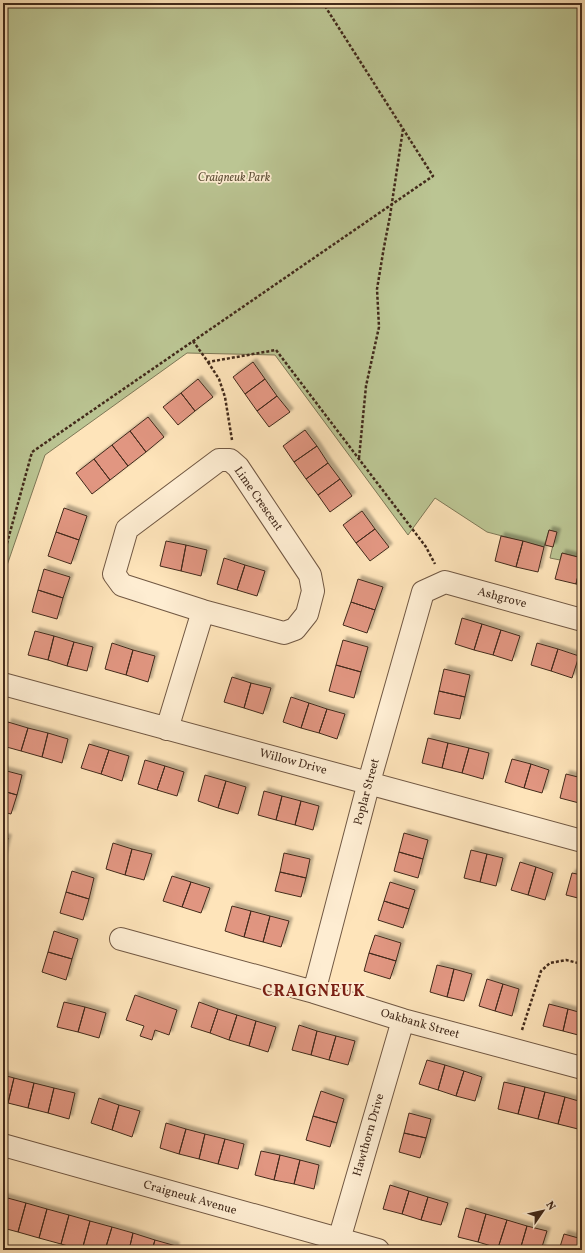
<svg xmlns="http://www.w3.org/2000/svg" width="585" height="1253" font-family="Vollkorn,serif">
	<defs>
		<filter id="shadow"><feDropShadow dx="3.5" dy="-3.5" stdDeviation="1" flood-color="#0004"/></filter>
	</defs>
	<rect width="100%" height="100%" fill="#fee4ba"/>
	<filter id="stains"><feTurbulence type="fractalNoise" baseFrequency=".005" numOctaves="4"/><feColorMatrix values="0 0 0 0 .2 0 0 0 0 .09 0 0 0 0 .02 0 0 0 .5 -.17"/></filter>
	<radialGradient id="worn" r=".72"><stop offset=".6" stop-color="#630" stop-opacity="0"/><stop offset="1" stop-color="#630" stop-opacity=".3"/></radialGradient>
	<path fill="#bbc593" stroke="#7e7857" d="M3,3H582V558L562,553L560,560L550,558L556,532L549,530L544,547L487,532L435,498L408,535L275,355L187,353L45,455L3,577Z"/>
	<path fill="#e19681" stroke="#422a1b" filter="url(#shadow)" d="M253,362L265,379L245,394L233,377Z
		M198,379L213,397L195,411L181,393Z
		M265,379L277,396L257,411L245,394Z
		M181,393L195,411L178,425L163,407Z
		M277,396L290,412L269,427L257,411Z
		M148,417L164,437L146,452L130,431Z
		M305,430L317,446L294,462L283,446Z
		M130,431L146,452L128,466L112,445Z
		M112,445L128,466L110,480L94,459Z
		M317,446L328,463L306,479L294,462Z
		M94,459L110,480L92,494L76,473Z
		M328,463L340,479L318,495L306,479Z
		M340,479L352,496L330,512L318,495Z
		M64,508L87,516L79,540L56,532Z
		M362,511L375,529L356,543L343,525Z
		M375,529L389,547L370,561L356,543Z
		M549,530L557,532L553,547L545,545Z
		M56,532L79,540L71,564L48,556Z
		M501,536L523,541L516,567L495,561Z
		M166,541L186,545L181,571L160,566Z
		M523,541L544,547L538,572L516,567Z
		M186,545L207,550L201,576L181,571Z
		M562,553L582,558L576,584L555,579Z
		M224,558L245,565L237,590L217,584Z
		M582,560V586L576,584Z
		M245,565L265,571L257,596L237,590Z
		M44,569L70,577L63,598L38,590Z
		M358,579L383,587L375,610L351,602Z
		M38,590L63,598L57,619L32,612Z
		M351,602L375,610L367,633L343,625Z
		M462,618L482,624L474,650L455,644Z
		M482,624L501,630L493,655L474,650Z
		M501,630L520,636L512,661L493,655Z
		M35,631L54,636L48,660L28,655Z
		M54,636L74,642L67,666L48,660Z
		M343,640L368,647L361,672L336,665Z
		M74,642L93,647L87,671L67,666Z
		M112,643L133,650L126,675L105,669Z
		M537,643L558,649L551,671L531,665Z
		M558,649L579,656L572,678L551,671Z
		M133,650L155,656L148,682L126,675Z
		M336,665L361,672L354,698L329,691Z
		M444,669L470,675L465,697L439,691Z
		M232,677L251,683L244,708L224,702Z
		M251,683L271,688L263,714L244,708Z
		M439,691L465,697L460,719L434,714Z
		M291,697L309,703L301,728L283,722Z
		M309,703L327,709L319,733L301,728Z
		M327,709L345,714L337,739L319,733Z
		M8,722L28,728L21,751L3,746V740Z
		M28,728L48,733L42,757L21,751Z
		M48,733L68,739L62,763L42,757Z
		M428,738L448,743L442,768L422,763Z
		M448,743L469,748L462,773L442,768Z
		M89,744L109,750L101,774L81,768Z
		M469,748L489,753L483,779L462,773Z
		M109,750L129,756L122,781L101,774Z
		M512,759L531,764L524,788L505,782Z
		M145,760L165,766L157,790L138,784Z
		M531,764L549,770L542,793L524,788Z
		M165,766L184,772L177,796L157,790Z
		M3,770L22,775L17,795L3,791Z
		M566,774L582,778V793L579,803L560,798Z
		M205,775L226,781L218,808L198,801Z
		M226,781L246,787L238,814L218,808Z
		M3,791L17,795L11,814L3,812Z
		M264,791L282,796L276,820L258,815Z
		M282,796L301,801L295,825L276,820Z
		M301,801L319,806L313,830L295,825Z
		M404,833L428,840L423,859L399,852Z
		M3,837L8,838L3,858Z
		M113,843L132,849L125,875L106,869Z
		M132,849L152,854L144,880L125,875Z
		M471,850L487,854L480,882L464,878Z
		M399,852L423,859L418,878L394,871Z
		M284,853L310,859L306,878L280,872Z
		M487,854L503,858L496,886L480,882Z
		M520,862L536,867L528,895L511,890Z
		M536,867L553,873L545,900L528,895Z
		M72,871L94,878L89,899L66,892Z
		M280,872L306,878L301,897L275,891Z
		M572,873L582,875V899L566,895Z
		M172,876L191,882L182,907L163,901Z
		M191,882L210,888L201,913L182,907Z
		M390,882L415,890L409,909L384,901Z
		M66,892L89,899L83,920L60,913Z
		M384,901L409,909L403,928L378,920Z
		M232,906L251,911L244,937L225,931Z
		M251,911L270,916L263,942L244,937Z
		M270,916L289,921L281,947L263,942Z
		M54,931L78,939L72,959L48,952Z
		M375,935L401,943L396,961L369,953Z
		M48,952L72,959L66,980L42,972Z
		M369,953L396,961L390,979L364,971Z
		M437,965L454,969L447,997L430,992Z
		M454,969L472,974L464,1001L447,997Z
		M487,979L503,984L495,1011L479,1006Z
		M503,984L519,989L512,1016L495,1011Z
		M135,995L177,1010L169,1035L155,1030L152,1040L140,1036L144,1026L126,1020Z
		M64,1002L85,1007L78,1032L57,1027Z
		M199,1002L218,1009L210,1033L191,1027Z
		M549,1004L568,1009L563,1031L543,1026Z
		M85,1007L106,1013L99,1038L78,1032Z
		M218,1009L237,1015L229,1040L210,1033Z
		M568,1009L582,1013V1036L563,1031Z
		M237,1015L256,1021L249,1046L229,1040Z
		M256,1021L276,1027L268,1052L249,1046Z
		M299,1025L317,1031L311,1055L292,1050Z
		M317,1031L336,1036L329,1060L311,1055Z
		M336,1036L355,1041L348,1065L329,1060Z
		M427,1060L445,1065L438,1090L419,1084Z
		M445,1065L464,1071L456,1096L438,1090Z
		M464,1071L482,1077L475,1101L456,1096Z
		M3,1075L14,1078L8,1103L3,1102Z
		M14,1078L34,1083L28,1108L8,1103Z
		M504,1082L525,1087L518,1114L498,1109Z
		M34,1083L54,1088L48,1113L28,1108Z
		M525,1087L545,1092L538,1119L518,1114Z
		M54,1088L75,1093L69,1119L48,1113Z
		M321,1091L344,1099L337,1123L313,1116Z
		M545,1092L565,1097L558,1124L538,1119Z
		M565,1097L582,1102V1114L578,1129L558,1124Z
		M99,1098L119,1105L112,1130L91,1123Z
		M119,1105L140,1111L132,1137L112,1130Z
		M409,1113L431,1119L426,1138L404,1133Z
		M313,1116L337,1123L330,1147L306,1140Z
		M166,1123L186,1129L179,1154L160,1148Z
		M186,1129L205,1134L199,1159L179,1154Z
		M404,1133L426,1138L420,1158L399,1152Z
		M205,1134L225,1139L218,1164L199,1159Z
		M225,1139L244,1144L238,1169L218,1164Z
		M261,1151L280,1155L274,1180L255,1175Z
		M280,1155L300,1160L294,1184L274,1180Z
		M300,1160L319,1165L314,1189L294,1184Z
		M390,1185L409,1191L402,1214L383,1209Z
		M409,1191L428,1197L421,1220L402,1214Z
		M4,1197L26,1203L18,1232L3,1228V1202Z
		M428,1197L448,1203L441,1225L421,1220Z
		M26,1203L47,1209L39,1238L18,1232Z
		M466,1208L486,1214L478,1242L458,1237Z
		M47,1209L69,1215L61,1244L39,1238Z
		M486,1214L507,1220L498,1248L478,1242Z
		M69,1215L90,1221L82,1250L61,1244Z
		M507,1220L527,1226L520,1250H504L498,1248Z
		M90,1221L112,1227L105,1250H82Z
		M527,1226L547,1231L541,1250H520Z
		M112,1227L133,1233L129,1250H105Z
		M133,1233L155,1240L152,1250H129Z
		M564,1234L582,1239V1250H559Z
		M155,1240L176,1246L175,1250H152Z"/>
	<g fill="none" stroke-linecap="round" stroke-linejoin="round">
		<defs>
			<path id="minor" d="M219,460H230L238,467L310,575L313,591L307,614L295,629L284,633L203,611L122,585L114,574L127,529Z
				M3,684L582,841
				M167,729L203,611
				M121,939L314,992L403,1020L582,1068
				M314,992L369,782L423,592L445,582L582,620
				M3,1145L378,1250
				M336,1250L403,1020"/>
		</defs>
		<use href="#minor" stroke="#715843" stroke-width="24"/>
		<path stroke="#422a1b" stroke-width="2.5" stroke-dasharray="3 2" stroke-linecap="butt" d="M193,341L208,362L276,350L426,547L435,564
			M208,362L219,379L225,397L232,440
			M359,458L366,386L379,327L377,289L384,247L390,216L403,129
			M3,558L32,452L433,176L323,3
			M522,1030L541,971L550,963L566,960L582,964"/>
		<use href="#minor" stroke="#feedd2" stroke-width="22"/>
	</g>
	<g text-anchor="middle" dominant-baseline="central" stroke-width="3.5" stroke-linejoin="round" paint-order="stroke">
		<g font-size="12" font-style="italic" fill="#605139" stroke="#feedd2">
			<text x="234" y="178">Craigneuk Park</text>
		</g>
		<g font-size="12" fill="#422a1b" stroke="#feedd2">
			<text transform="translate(258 499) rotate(55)">Lime Crescent</text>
			<text transform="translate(502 598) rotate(15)">Ashgrove</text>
			<text transform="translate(293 762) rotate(15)">Willow Drive</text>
			<text transform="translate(367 792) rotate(-75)">Poplar Street</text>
			<text transform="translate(420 1024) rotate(16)">Oakbank Street</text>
			<text transform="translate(369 1135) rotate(-74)">Hawthorn Drive</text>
			<text transform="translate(190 1198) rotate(16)">Craigneuk Avenue</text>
		</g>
		<g font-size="16" font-weight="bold" letter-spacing="1" fill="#7a1f14" stroke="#feedd2">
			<text x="314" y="992">CRAIGNEUK</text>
		</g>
	</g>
	<rect width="585" height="1253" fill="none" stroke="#fee4ba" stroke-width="16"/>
	<rect x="4" y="4" width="577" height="1245" fill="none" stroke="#422a1b" stroke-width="2"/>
	<rect x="8" y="8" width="569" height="1237" fill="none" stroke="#422a1b"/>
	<g transform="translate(543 1211) rotate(56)" stroke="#feedd2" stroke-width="3" paint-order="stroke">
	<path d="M0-3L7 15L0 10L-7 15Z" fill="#422a1b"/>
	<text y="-6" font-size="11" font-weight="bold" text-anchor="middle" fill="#422a1b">N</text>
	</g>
	<rect width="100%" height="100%" filter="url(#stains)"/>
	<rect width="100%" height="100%" fill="url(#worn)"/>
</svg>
